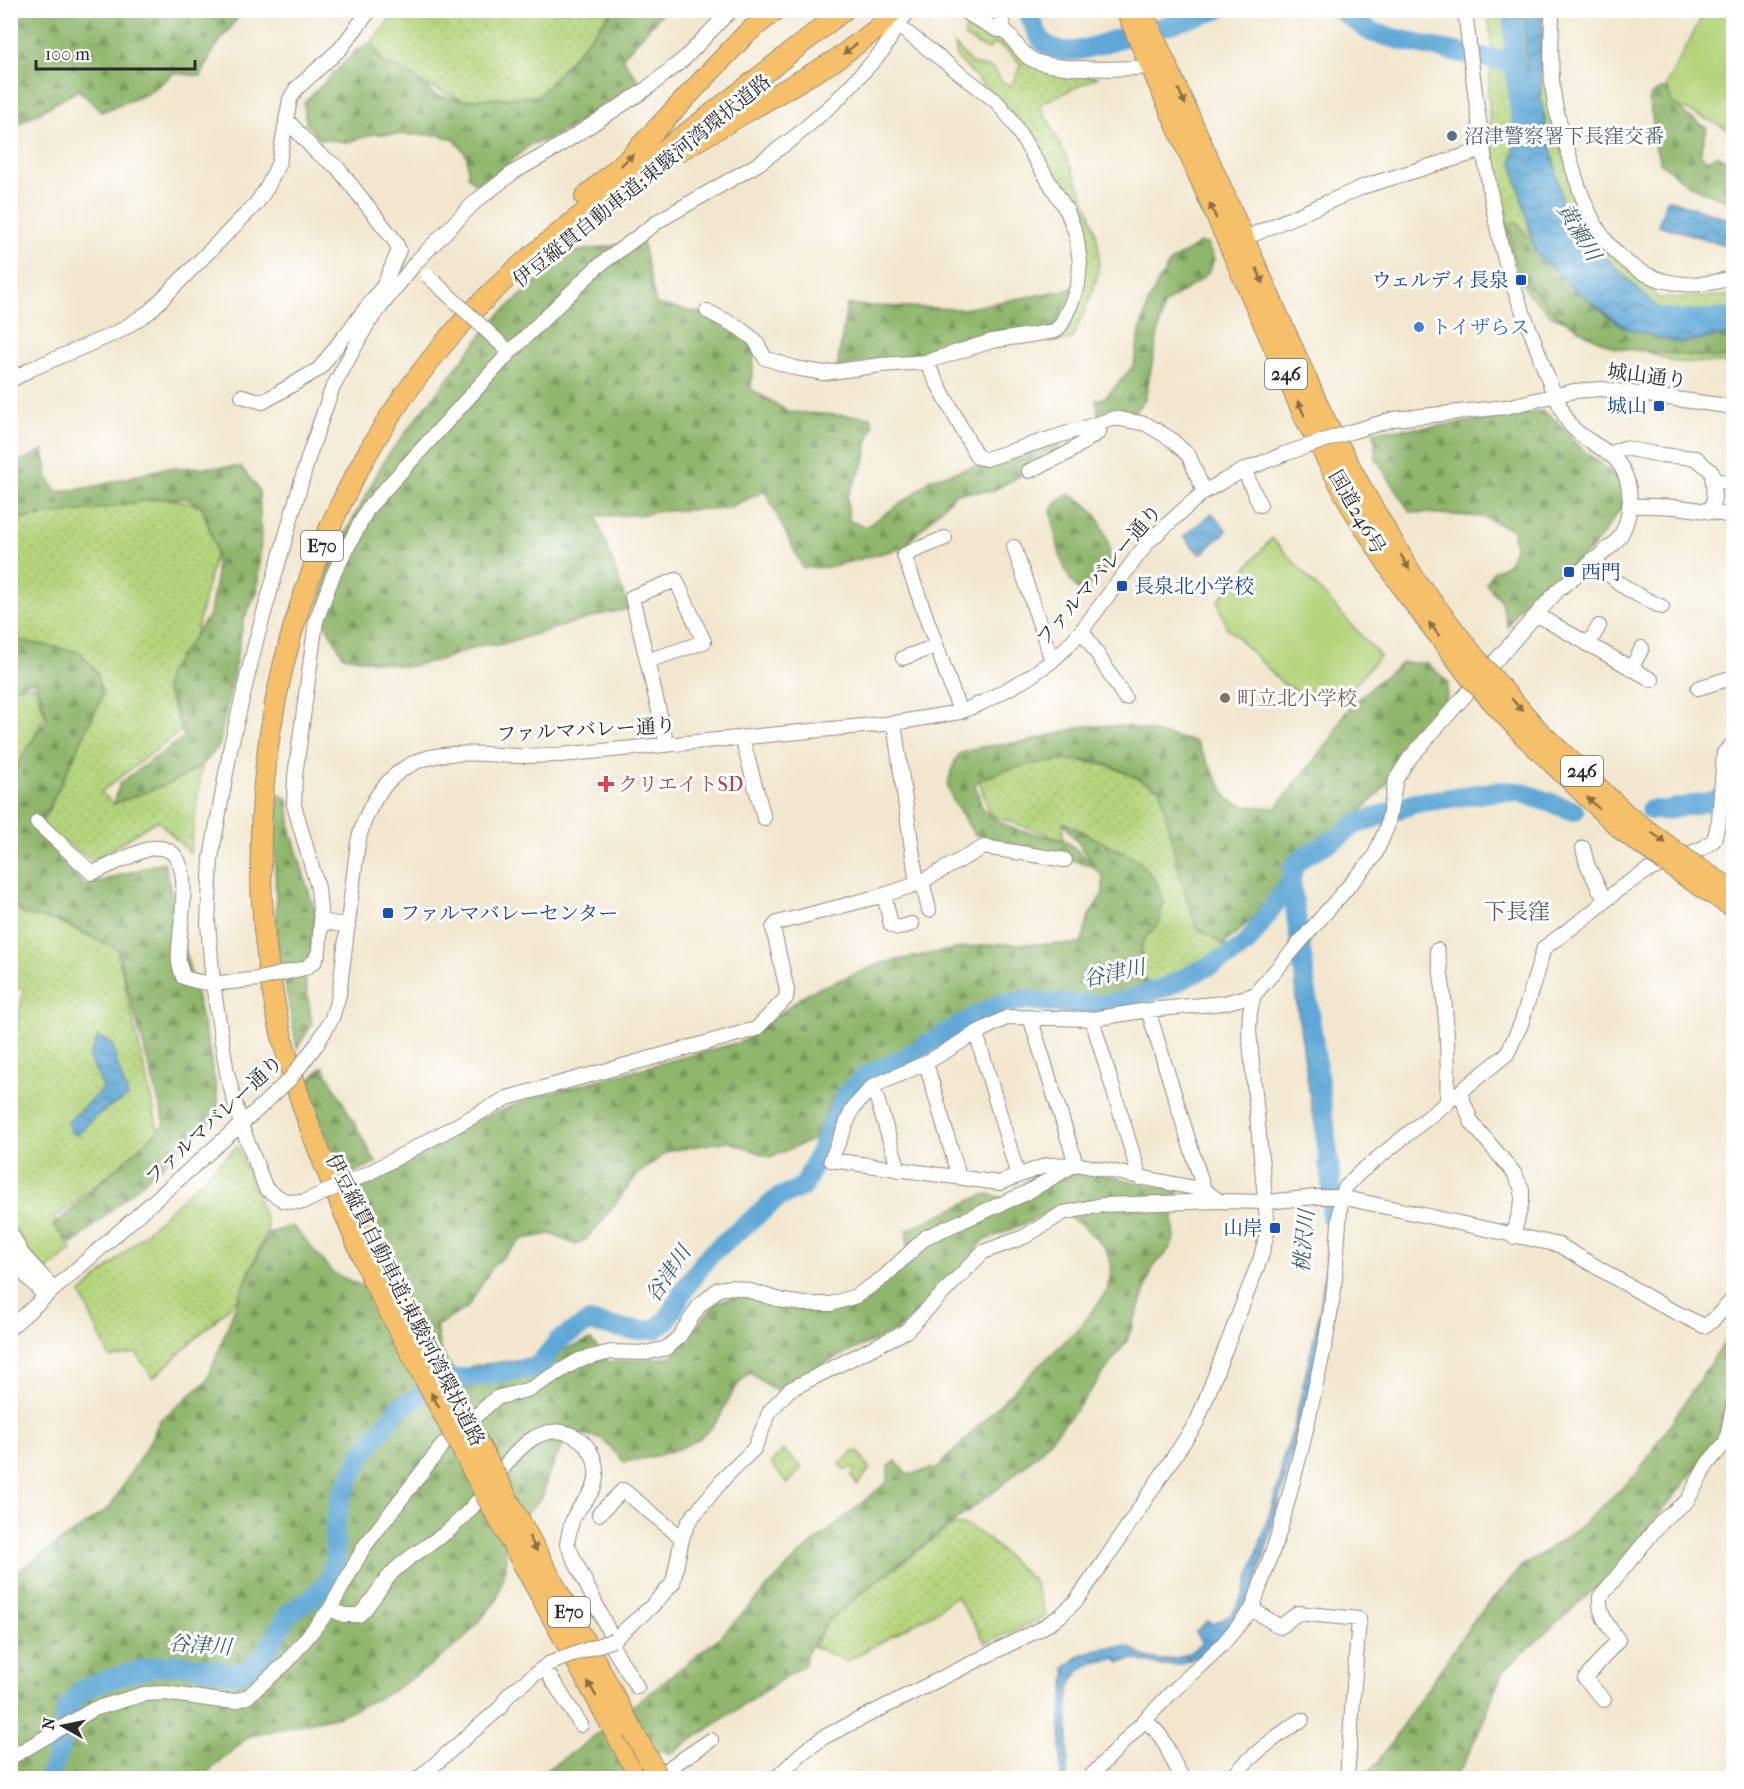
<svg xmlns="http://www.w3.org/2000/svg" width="1744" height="1789" font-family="'IM FELL French Canon','Noto Serif JP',serif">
	<defs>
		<pattern id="grass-dots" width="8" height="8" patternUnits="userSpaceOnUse" patternTransform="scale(1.5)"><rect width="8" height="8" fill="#b4d47c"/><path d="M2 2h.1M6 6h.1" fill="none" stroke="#9bb66b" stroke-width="1.8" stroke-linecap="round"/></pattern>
		<pattern id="forest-firs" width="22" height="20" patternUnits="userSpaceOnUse" patternTransform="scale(1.5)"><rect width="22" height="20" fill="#8fb66c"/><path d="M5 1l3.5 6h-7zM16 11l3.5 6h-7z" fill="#759459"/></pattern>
		<pattern id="water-waves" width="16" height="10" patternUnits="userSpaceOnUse" patternTransform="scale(1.5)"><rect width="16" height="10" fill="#5fa7d6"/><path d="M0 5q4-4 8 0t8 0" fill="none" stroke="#4f88ae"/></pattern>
	</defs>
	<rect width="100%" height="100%" fill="#fff"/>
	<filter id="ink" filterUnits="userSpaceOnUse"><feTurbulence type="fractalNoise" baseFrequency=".0167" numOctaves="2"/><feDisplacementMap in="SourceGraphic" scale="12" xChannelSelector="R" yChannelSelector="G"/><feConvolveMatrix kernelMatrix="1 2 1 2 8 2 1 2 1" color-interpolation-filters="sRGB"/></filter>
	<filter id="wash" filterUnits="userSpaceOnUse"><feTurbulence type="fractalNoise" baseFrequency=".008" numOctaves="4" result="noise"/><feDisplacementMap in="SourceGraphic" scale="24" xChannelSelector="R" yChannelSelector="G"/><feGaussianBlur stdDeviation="1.35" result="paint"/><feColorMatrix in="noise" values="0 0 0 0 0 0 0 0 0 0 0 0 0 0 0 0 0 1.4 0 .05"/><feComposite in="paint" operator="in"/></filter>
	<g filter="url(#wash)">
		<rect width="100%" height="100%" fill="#f2e7ce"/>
		<path fill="url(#grass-dots)" stroke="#708054" stroke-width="1.5" d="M397,11H612L539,96L464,100L420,83L386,65L371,43Z
			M1487,11H1551L1561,144L1583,217L1658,298H1685L1733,295V363L1674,362L1552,316L1526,291L1502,230L1491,135L1488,94L1493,52Z
			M969,17L1055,72L1098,77L1040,104C1058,142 1099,215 1099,255C1100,284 1083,313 1072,339L1048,342L1085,259L1078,217L1023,126L957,58L955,45L972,64L992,68L1002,82L1011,86L1021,65L1009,52L994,43L988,50L964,37Z
			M166,498L202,506L216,550L196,633L165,688L182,730L101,792L114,804L202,766L190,853L157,820L93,861L41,826L104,693L80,652L11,639L10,520Z
			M34,685L45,714L11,786V688Z
			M1076,760L1112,767L1160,789L1196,927L1228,947L1190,968L1151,985L1145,980L1140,942L1138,860L1063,823V840L990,815L979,780L1028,762Z
			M11,901L23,914L57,921L117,949L159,1133L54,1219L72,1250L45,1272L11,1225V1050L24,990L11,985Z
			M237,1146L261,1206L268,1228L238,1299L153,1378L136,1353L110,1358L81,1294Z
			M783,1450L802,1467L788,1484L771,1463Z
			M858,1451L870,1469L857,1485L851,1475L855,1471L851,1467L845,1471L840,1464L853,1452Z
			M954,1524L968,1526L989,1540L1034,1581L1046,1616L986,1643L956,1596L935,1612L847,1661L814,1647L827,1622L857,1597Z"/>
		<path fill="url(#forest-firs)" stroke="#5d704c" stroke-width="1.5" d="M11,10H243V11L214,49L201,76L174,73L149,93L101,112L79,90L11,128Z
			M613,11H664L622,58L642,85L606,110L546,140L531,144L497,173L475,184L468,176L467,156L455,140L439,135L373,134L348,142L320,139L306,123L304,103L356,50L371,43L383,64L398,68L414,76L435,95L464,100L539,96Z
			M1660,89H1665L1686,115L1707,128L1700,154L1706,161L1717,155L1731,162L1733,166V203L1688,185L1660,162L1652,137L1653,122L1649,101L1651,95Z
			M1516,222L1555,270L1607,316L1627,329L1733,332V357L1713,358L1614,348L1585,333L1555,314L1518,275L1506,224Z
			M642,241L656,304L709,315L755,340L751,389L789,412L871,417L873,427L867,443L866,459L847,497L849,521L866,527L911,496L931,479L1061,441L1060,454L992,491L956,493L903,548L829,567L803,568L765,491L728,508L661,511L639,515L596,516L629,609L603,614L499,645H481L443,659L407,667L343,656L319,612L329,565L385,459L492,322L567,253Z
			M1200,243L1207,244L1214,259L1208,273L1196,283L1164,304L1145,399L1135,411L1099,418L1096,400L1106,397L1134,365L1140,332L1148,303L1158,282L1171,261Z
			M1074,288L1052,329L925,355L877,359L837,368L847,305L963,309Z
			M1541,411L1556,420L1581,448L1617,477L1623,505L1592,549L1517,610L1508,627L1500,599L1486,584L1493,572L1509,563L1515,549L1513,530L1483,517L1410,512L1376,459L1374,431L1433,427Z
			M43,450L48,479L57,492L93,487L165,468L241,467L259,490L261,538L257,592L244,619L219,746L202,766L173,782L114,804L120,783L184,737L175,708L165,688L168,673L210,614L216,580V550L202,506L185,498L154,499L104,508L11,520V466Z
			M1068,494C1099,507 1109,532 1111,565L1081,592C1059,574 1057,537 1051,510L1057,503Z
			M11,639L80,652L97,672L102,697L55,796L36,829L85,886L164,862L209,1049L220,1114L73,1244L53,1226L165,1124L117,949L62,922L23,914L11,901V775L47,718L35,680L11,689Z
			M1402,663H1427L1448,682L1446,703L1380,792L1331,842L1298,852L1278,895L1223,945L1196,927L1180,877L1160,789C1142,781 1124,770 1105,764C1079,754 996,766 975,784L982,808L996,820L1013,829L1066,841L1094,865L1063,822L1138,860L1156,881L1163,901L1160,922L1143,941L1139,961L1146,984L1136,991L1099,1004L1006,996L861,1072L833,1097L815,1139L770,1157L728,1141L669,1151L638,1174L596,1229L585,1240L576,1245L551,1234L523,1239L493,1266L467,1308L436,1326L440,1350L456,1374L472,1366L546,1356L591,1340L609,1362L671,1357L717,1302L740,1296L772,1304L784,1309L812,1311L860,1301L908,1262L907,1230L983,1195L990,1194L1013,1201L1058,1178L1080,1170L1178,1191L1173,1219L1175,1239L1165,1255L1153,1267L1127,1341L1083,1401L1039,1453L1000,1487L859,1594L827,1622L807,1653L805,1664L669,1755L663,1749L627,1778H534L583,1745L720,1637L798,1556L888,1481V1467L896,1461L907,1475L938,1467L1019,1385L1081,1326L1107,1291L1112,1268L1106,1249L1082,1225L1057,1210L983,1241L934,1298L899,1329L811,1369L778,1392L750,1373C729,1389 728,1407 713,1426C694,1449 652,1458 624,1462L601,1438L569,1432L547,1478L543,1496L505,1536L506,1567L497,1600L463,1640L433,1664L389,1693L339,1716L249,1736L201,1778H11V1576L110,1507L150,1441L160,1420L207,1381L238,1299L268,1233L293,1226L333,1273L370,1290L394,1273L351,1189L455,1129L532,1098L744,1041L807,993L882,963L961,948L999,944H1081L1089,916L1103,893V877L1096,868L1055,854L974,834L953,801L947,785L955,761L959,754L979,747L1026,742L1085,726H1127L1196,742L1229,800L1245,806L1276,808L1329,742L1344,714L1371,687Z
			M280,795L288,799L291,832L316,915L305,978L312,1024L297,1048L277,942L274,821Z
			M323,1066L376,1163L343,1177L306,1085Z
			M1733,1319V1388L1716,1442L1617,1569L1503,1671L1479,1731L1462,1767L1452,1778H1357L1373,1769L1471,1624L1521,1567L1575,1531L1637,1474L1724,1343Z"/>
		<path fill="#b4d47c" stroke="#708054" stroke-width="1.5" d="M1705,11H1733V136L1730,130L1673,104L1666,85Z
			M1272,538L1380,656L1343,698L1306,697L1283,684L1226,626L1218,601Z"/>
		<path fill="url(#water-waves)" stroke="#456980" stroke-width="1.5" d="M1525,11H1542L1541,100L1563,204L1593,245L1662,312L1707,327L1733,317V334L1679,343L1625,328L1576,290L1536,253L1512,163L1526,69Z
			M1667,199L1733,220L1732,247L1658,225Z
			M1212,513L1227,531L1200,555L1184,536Z
			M1298,958L1299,991L1310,1058L1322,1080L1334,1122L1338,1177L1330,1278L1309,1398L1260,1570L1246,1610L1207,1652L1181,1664L1161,1666L1135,1659L1120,1663L1115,1659C1104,1661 1092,1661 1083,1668C1062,1683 1069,1723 1068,1745C1068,1756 1067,1767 1067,1778H1061V1720L1066,1673L1065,1668C1071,1663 1077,1657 1083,1654C1094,1648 1113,1646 1125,1647C1131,1647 1136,1652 1142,1655C1164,1665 1185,1659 1202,1643L1195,1632L1208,1621L1214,1624L1232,1614L1244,1594L1281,1477V1463L1293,1430L1320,1311L1329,1233L1333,1172L1329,1130L1323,1147L1320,1168L1319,1165L1321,1123L1319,1120L1313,1117L1296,998L1295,959Z
			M98,1036L113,1045C115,1063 122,1078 128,1096C121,1102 115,1104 107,1108C95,1115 86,1125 78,1135L72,1133L67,1124C78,1110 92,1101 103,1087L89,1057Z"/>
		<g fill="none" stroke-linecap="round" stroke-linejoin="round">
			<path stroke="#5fa7d6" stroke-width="20" d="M1027,10C1032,20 1036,33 1042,41C1064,63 1100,43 1124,37
				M1340,10L1371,32L1425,46L1514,63
				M1513,10L1514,63L1523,136
				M1158,28L1217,10
				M1660,317L1678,320L1734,318
				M1650,810H1666L1734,797
				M1331,1217C1334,1181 1326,1143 1322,1108C1313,1032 1302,957 1291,881L1293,867L1304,856L1339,837L1354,825L1415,803L1498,791L1520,792L1574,811
				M49,1778L59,1751L67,1708L83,1689L122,1675L154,1667L183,1664L234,1674L248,1670L264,1657L288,1614L313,1597L329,1580L336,1557L334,1531L340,1499L361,1457L399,1407L451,1380L537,1367L559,1340L589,1322L630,1330H654L667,1320L683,1291L709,1255L778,1198L804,1186L846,1094L865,1076L897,1062L974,1017L1001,1004L1027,1000L1075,1005L1104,1004L1128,1000L1166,987L1231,955L1247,943L1291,881"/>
		</g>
	</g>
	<g filter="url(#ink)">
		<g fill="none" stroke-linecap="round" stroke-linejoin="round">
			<defs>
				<path id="minor" d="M961,10L997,30L1004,29C1012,38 1019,49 1028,57C1046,72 1127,69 1151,67
					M999,10L1004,29
					M1552,10C1552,39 1549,69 1554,97C1556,116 1564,136 1569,155C1585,216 1612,278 1684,284C1701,286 1717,281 1734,278
					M1236,242L1365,186L1483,150
					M707,311L738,327L755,340L765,358L795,368L824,373L881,365L926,362L992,341L1055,331L1061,325L1071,304L1078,285L1080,263L1076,234L1067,211L1010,118L997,102L897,25
					M926,362L977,457L986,459L1115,418L1146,424L1171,439L1189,456L1204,492
					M10,381L31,369L118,332L149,312L256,204L268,186L279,162L290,99L296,89L340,49L370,10
					M242,396L263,402L319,369L384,285L399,250L395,241L337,167L316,152L286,119
					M1350,432L1394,419L1506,407L1574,391L1602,389L1734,407
					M1608,454L1624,448L1661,455L1696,458L1712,472L1714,498L1710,512
					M1244,470L1260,505
					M1029,471L1066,454L1099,432L1100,423
					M1714,481L1734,482
					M1629,506C1663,505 1701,508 1734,517
					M945,538L904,555L960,712
					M1014,547L1052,661
					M1593,559C1618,585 1630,592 1662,607
					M1537,615L1652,680
					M1082,630L1125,698
					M1588,645L1599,626
					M903,658L936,646
					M647,661L704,642L676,580L632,597L667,745
					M1631,669L1642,648
					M1698,688L1734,677
					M742,738L764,818
					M37,822L92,873C106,868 140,850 152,848C204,842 175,935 179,963C180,968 182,973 183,977C201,984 214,984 232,982
					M1583,848L1587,864L1605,901
					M922,881L929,910
					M917,884L984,847L1065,860
					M884,895L891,925L898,928L912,924
					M321,921L348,926
					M1437,950C1447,1002 1449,1051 1447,1104
					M305,968L315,961L319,951L321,921L318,888L294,805L295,776L316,621L333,575L368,508L511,351L597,267L660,220L758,164L796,136L835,102L868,67L884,49L897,25L910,10
					M1254,995L1224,1003L1148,1010L1092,1019L1008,1017L976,1033L926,1063L873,1086L853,1108L831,1160L999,1183L1047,1165L1076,1164L1204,1190L1219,1201L1267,1202L1316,1197H1341L1559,1245L1665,1307L1704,1326L1712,1321L1734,1298
					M1148,1010L1204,1190
					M1030,1017L1076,1164
					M1092,1019L1140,1178
					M976,1033L1018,1176
					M317,1044L332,1018L339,995L358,842C368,801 391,764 436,756C463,751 492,755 519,756C532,756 546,755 560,755L894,723L960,712L984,702L1026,679L1052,661L1067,647L1082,630L1148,542L1191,503L1204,492L1225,480L1244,470L1284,454
					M926,1063L959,1177
					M873,1086L899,1170
					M1460,1093L1472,1123L1514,1173L1522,1189V1201L1513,1237
					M367,1174L507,1098L756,1029L786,998L787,990L773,928L777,923L884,895L917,884L894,723
					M303,1202L285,1201L266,1189L241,1125L227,1073L220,1029L213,984L208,923L211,858L231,745L256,641L309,455L332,389L368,323L416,262L476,201L514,172L551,151L645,90L685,58L725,16L733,10
					M10,1237L12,1235L22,1254L53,1288
					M10,1259L45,1296
					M10,1328L256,1111
					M599,1514L623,1490L682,1538
					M330,1609L344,1615H359C374,1602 381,1582 396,1569C411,1555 428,1546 444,1534C455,1526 465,1515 474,1505C493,1485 511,1451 535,1437C566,1420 599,1444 596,1478C595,1492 583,1502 576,1513C570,1523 569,1533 567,1544L613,1640L651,1607L673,1583L682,1538L689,1521L726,1476L754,1449L770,1411L789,1390L906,1331L983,1252L1024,1237L1063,1213L1102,1205L1219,1201
					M1252,1609L1280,1627L1298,1613L1359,1619L1347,1778
					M609,1641L637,1687
					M544,1667L581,1725
					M1604,1700L1585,1679L1618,1640C1609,1627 1598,1614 1600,1597L1663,1520L1687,1501L1708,1463L1726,1442L1734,1402
					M1144,1721C1167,1734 1168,1758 1183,1778
					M10,1758L94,1709L144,1694L165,1693L221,1701H235L247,1697L286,1663L330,1609L364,1547L442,1446L496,1398L530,1389L579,1360L611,1352L646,1353L667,1348L679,1337L699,1306L718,1289L732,1287L747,1290L784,1301L804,1304H831L856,1296L884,1277L926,1237L1026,1193L1074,1165
					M419,1778L500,1708L509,1694L548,1664
					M654,1778L711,1740
					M776,1778L802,1753L824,1737L1040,1629L1060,1616L1076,1601L1103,1563L1197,1422L1261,1257L1267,1233V1219L1249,1031L1250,1012L1254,995L1374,857L1387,827L1396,779L1409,759L1558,590L1614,544C1633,523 1636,483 1616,460C1604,447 1585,441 1572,427C1565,419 1560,405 1555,395C1546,376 1540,355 1532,335C1518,300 1504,264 1497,227C1483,158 1474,89 1466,19L1463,10
					M1089,1778L1171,1693L1222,1645L1252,1609L1280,1530L1303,1443L1326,1339L1334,1289L1341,1197L1344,1189L1358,1174L1507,1054L1521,1024L1544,948L1590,914L1619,889L1647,871L1703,848L1714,840L1719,820L1724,753L1734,743
					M1232,1778C1246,1759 1281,1732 1302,1720"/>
				<path id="highway" d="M1126,10L1305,418L1351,506L1403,589L1469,676
					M1142,10L1323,416L1367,498L1416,581L1478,661
					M681,150L834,61L877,29L894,10
					M585,197L629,158L747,33L776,10
					M1698,868L1734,891
					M1688,878L1734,908
					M354,1206L385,1270
					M372,1279C335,1191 294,1101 275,1006C227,759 301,490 476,308C518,264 568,226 615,188C691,129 769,71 844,10
					M505,1493L633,1731
					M492,1507L640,1778"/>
			</defs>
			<use href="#minor" stroke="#8e897c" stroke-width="16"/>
			<use href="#highway" stroke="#8e897c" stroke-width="22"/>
			<use href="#minor" stroke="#fff" stroke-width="14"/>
			<use href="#highway" stroke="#f6c06b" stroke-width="20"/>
			<defs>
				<path id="minor-bridge" d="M428,276L503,346
					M1284,454L1350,432
					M232,982L259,979L305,968
					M256,1111L290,1079L317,1044
					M303,1202L367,1174
					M548,1664L613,1640"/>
				<path id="highway-bridge" d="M1478,661L1538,730L1628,816L1698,868
					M1469,676L1523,735L1623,831L1688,878
					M385,1270L505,1493
					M372,1279L492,1507
					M633,1731L659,1778"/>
			</defs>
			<use href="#minor-bridge" stroke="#8e897c" stroke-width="16" stroke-linecap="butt"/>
			<use href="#highway-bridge" stroke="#8e897c" stroke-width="22" stroke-linecap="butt"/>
			<use href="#minor-bridge" stroke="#fff" stroke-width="14"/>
			<use href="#highway-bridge" stroke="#f6c06b" stroke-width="20"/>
		</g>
		<defs><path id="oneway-solid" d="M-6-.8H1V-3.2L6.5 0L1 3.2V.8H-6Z" transform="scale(1.5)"/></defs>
		<g fill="#866e48">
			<use href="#oneway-solid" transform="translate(850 49) rotate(143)"/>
			<use href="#oneway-solid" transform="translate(1182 97) rotate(66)"/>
			<use href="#oneway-solid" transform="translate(627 160) rotate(-43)"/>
			<use href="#oneway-solid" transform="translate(1213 211) rotate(-113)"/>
			<use href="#oneway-solid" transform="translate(1260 276) rotate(66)"/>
			<use href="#oneway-solid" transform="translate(1301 408) rotate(-114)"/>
			<use href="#oneway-solid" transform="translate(1405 562) rotate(60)"/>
			<use href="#oneway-solid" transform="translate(1434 629) rotate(-127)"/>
			<use href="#oneway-solid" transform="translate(1517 705) rotate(49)"/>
			<use href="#oneway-solid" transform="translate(1593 803) rotate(-136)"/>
			<use href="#oneway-solid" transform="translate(1659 838) rotate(37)"/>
			<use href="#oneway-solid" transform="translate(435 1400) rotate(-118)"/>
			<use href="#oneway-solid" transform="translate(533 1544) rotate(62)"/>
			<use href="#oneway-solid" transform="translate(592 1689) rotate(-119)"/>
		</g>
	</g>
	<circle fill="#5c6f8a" stroke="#fff" stroke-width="2" cx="1452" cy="136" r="6"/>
	<g fill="#1a4fb4" stroke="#fff" stroke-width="2">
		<rect x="1515" y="274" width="12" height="12" rx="3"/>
		<rect x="1653" y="400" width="12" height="12" rx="3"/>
		<rect x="1563" y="566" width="12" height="12" rx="3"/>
		<rect x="1116" y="580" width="12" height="12" rx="3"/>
		<rect x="382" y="907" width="12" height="12" rx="3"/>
		<rect x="1269" y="1222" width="12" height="12" rx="3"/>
	</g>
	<circle fill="#3f7fe0" stroke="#fff" stroke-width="2" cx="1419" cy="327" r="6"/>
	<circle fill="#8d6e63" stroke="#fff" stroke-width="2" cx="1225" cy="698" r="6"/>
	<path fill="#e0444e" stroke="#fff" stroke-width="2" d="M603 775h6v6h6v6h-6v6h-6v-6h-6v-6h6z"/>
	<g text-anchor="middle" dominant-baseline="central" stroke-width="6" stroke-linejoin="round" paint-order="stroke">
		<g fill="#fff" stroke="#6b6b6b" stroke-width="1.5">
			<rect x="1265" y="359" width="42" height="30" rx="4.5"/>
			<rect x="301" y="531" width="42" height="30" rx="4.5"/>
			<rect x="1561" y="756" width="42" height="30" rx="4.5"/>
			<rect x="548" y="1597" width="42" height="30" rx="4.5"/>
		</g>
		<g font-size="18" font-weight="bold" fill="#2b2b2b">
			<text x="1286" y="374">246</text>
			<text x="322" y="546">E70</text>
			<text x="1582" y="771">246</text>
			<text x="569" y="1612">E70</text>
		</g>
		<g font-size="20" fill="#4e5e75" stroke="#fff" text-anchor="start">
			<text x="1464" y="136">沼津警察署下長窪交番</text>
		</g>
		<g font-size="20" fill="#2b2b2b" stroke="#fff">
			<text transform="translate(642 181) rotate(-39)">伊豆縦貫自動車道;東駿河湾環状道路</text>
			<text transform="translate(1647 376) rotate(7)">城山通り</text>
			<text transform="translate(1357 512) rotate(60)">国道246号</text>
			<text transform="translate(1099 575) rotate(-49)">ファルマバレー通り</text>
			<text transform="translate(586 730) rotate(-3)">ファルマバレー通り</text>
			<text transform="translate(214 1120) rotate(-43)">ファルマバレー通り</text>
			<text transform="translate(405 1300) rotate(63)">伊豆縦貫自動車道;東駿河湾環状道路</text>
		</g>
		<g font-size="20" fill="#164399" stroke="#fff" text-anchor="end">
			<text x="1509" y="280">ウェルディ長泉</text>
			<text x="1647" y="406">城山</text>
			<text x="1581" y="572" text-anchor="start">西門</text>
			<text x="1134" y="586" text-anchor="start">長泉北小学校</text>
			<text x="400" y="913" text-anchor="start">ファルマバレーセンター</text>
			<text x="1263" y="1228">山岸</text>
		</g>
		<g font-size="20" fill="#366cbe" stroke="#fff" text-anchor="start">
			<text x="1431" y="327">トイザらス</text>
		</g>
		<g font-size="20" fill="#785e54" stroke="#fff" text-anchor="start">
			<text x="1237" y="698">町立北小学校</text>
		</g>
		<g font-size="20" fill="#be3a42" stroke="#fff" text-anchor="start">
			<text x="618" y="784">クリエイトSD</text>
		</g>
		<g font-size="21" font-style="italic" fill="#405d6f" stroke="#fff">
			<text transform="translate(1579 232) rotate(59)">黄瀬川</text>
			<text transform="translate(1114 973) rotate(-12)">谷津川</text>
			<text transform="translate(1304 1241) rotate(-85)">桃沢川</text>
			<text transform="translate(668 1274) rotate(-56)">谷津川</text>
			<text transform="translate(200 1645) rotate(4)">谷津川</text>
		</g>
		<g font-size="22" fill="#5a5668" stroke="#fff">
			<text x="1517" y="912">下長窪</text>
		</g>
	</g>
	<rect width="1744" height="1789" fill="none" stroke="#fff" stroke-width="36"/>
	<g transform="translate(63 1726) rotate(279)" stroke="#ffffff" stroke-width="4.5" paint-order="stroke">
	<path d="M0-4.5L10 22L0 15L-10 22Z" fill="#2b2b2b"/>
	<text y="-9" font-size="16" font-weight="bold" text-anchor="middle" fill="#2b2b2b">N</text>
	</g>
	<path d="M36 60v9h159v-9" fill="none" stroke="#2b2b2b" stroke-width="3"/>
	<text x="45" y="60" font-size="18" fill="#2b2b2b" stroke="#ffffff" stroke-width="4.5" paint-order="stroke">100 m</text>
</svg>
